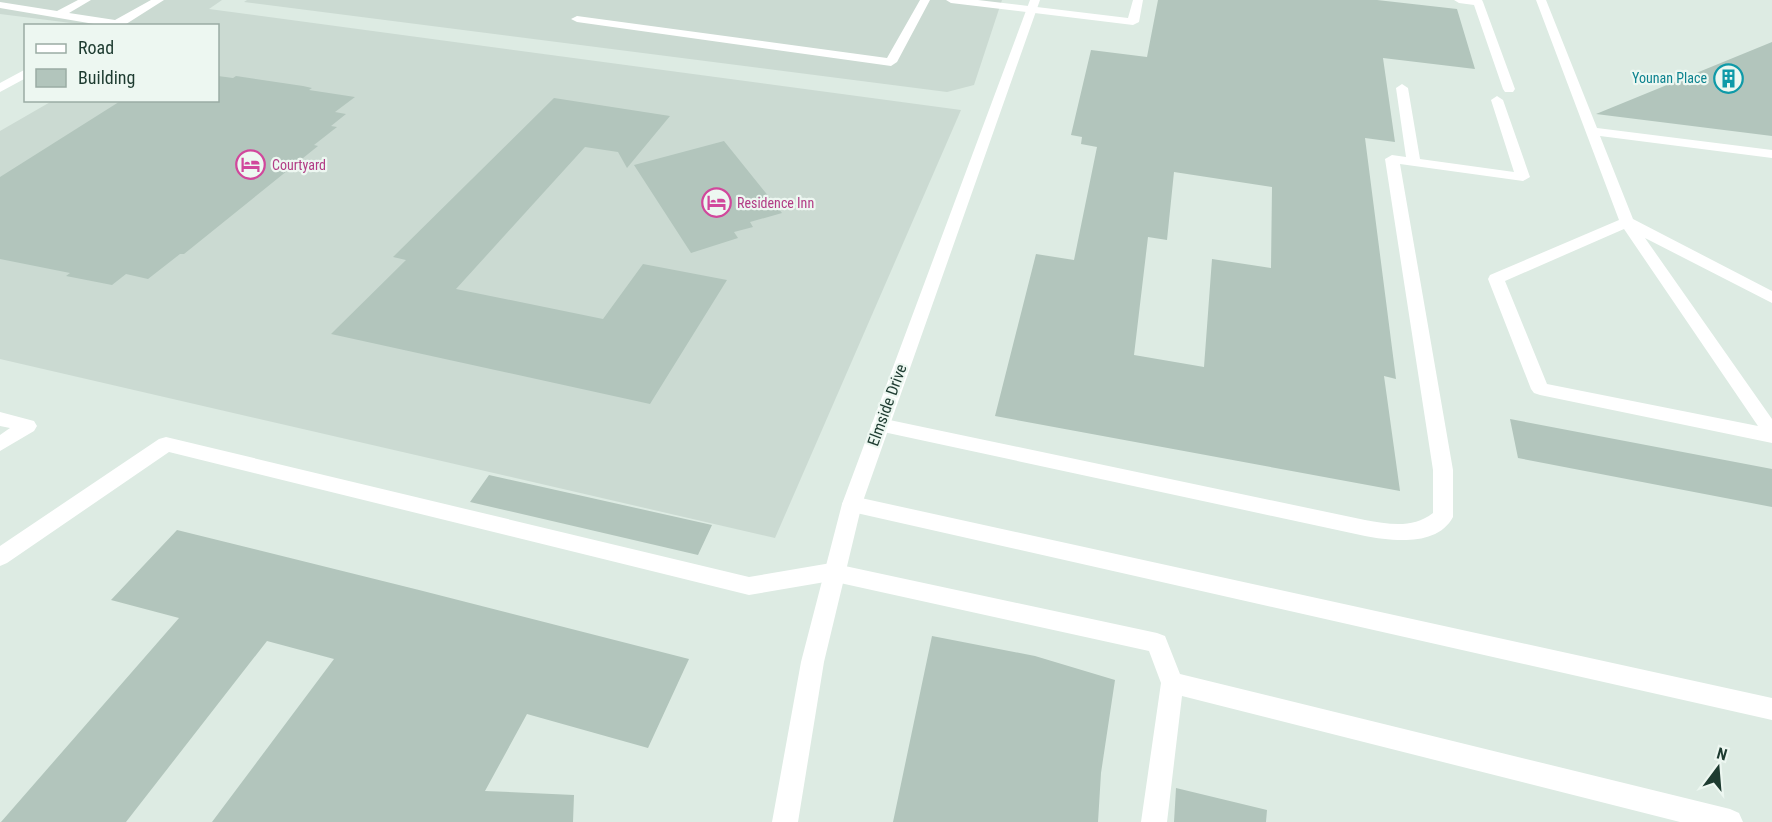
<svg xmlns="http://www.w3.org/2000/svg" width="1772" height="822" font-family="'Roboto Condensed',sans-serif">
	<rect width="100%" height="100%" fill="#ddebe3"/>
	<path fill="#cbdad2" d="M0,0H222L209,9L961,110L775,538L0,359V131L52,101L218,100V26L87,25L0,14Z
		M247,0H1002L974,85L947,92L244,2Z"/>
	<path fill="#b2c5bc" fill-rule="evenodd" d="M1158,0H1377L1457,9L1475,69L1383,58L1395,142L1365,138L1396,379L1384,376L1400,491L995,416L1036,254L1074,260L1097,147L1081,144L1082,137L1071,135L1091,50L1147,57ZM1174,172L1272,187L1271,268L1212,259L1204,367L1134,355L1148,237L1167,240Z
		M1772,42V136L1596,114Z
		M218,76L233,78L236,76L303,86L312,88L309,90L355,97L335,112L346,114L331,126L337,127L314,145L318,146L184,254H180L148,279L126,274L112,285L66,276L70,273L0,259V177L122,100H218Z
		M554,98L670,116L627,168L618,152L585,147L456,289L603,319L643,264L727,280L650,404L331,334L406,260L393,257Z
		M724,141L782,213L750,222L753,227L734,232L738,238L691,253L634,165Z
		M1510,419L1772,469V507L1518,458Z
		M489,475L712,525L698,555L470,502Z
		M177,530L419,590L689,659L648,748L527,714L485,791L574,795L573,822H212L334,659L267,641L126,822H1L179,618L111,600Z
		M932,636L1035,656L1115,680L1101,773L1098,822H893Z
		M1176,788L1267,810L1266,822H1174Z"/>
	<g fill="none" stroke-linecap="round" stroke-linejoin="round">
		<path fill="#fff" fill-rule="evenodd" d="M78,0H91L69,13L115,20L151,0H164L123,26H106L0,8V2L57,11Z
			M920,0H930L897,62L891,66L577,22L571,19L577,16L887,58Z
			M946,0H978L1128,18L1133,0H1143L1139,22L1133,25L951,3Z
			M1454,0H1482L1483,2L1515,89L1513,92H1505L1503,89L1474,5L1459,3Z
			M1536,0H1546L1597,128L1772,150V158L1600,136L1633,219L1772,291V303L1645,238L1772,419V443L1540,395L1534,393L1531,389L1488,279L1490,275L1619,220ZM1624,229L1758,426L1547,384L1505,281Z
			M26,69V78L0,92V83Z
			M1402,84L1408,88L1420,159L1514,172L1491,100L1497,96L1503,100L1530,177L1523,181L1400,164L1453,470V517C1437,547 1392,541 1365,536L874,430L871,425L874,420L880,418L1365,520C1389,524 1412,529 1433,513V470L1385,159L1392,155L1406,157L1396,88Z
			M0,412L34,421L37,426L34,431L0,451V435L10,428L0,426Z
			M166,437L749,577L831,563L1157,633L1165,636L1180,674L1730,809L1739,813L1743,822H1680L1182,696L1167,822H1141L1161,683L1149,651L831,581L749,595L169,452L7,563L0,566V546L159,439Z
			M852,496L1772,698V720L852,512L845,510L842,504L845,498Z"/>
		<path fill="#fff" fill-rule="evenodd" d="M1030,0H1040L862,504L824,662L798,822H772L801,662L842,504Z"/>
	</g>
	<defs>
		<symbol id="building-ring" viewBox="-11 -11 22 22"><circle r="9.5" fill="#edf7f1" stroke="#0f9aa8" stroke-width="1.5"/><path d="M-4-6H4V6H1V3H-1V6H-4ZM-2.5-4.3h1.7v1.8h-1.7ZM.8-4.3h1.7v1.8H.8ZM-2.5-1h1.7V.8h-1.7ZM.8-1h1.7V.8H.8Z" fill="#0f9aa8"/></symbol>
		<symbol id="hotel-ring" viewBox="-11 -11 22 22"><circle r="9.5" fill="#edf7f1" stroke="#d1479c" stroke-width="1.5"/><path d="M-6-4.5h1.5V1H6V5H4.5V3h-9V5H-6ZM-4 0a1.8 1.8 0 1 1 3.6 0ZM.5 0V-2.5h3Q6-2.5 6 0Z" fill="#d1479c"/></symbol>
	</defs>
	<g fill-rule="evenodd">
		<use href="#building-ring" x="1712" y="62" width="33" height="33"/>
		<use href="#hotel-ring" x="234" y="148" width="33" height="33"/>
		<use href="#hotel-ring" x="700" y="186" width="33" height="33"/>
	</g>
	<g text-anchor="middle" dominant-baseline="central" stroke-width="4.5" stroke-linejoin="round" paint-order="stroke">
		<g font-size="14" fill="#0d838f" stroke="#edf7f1" text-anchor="end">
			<text x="1707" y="78">Younan Place</text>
		</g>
		<g font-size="14" fill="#b23c85" stroke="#edf7f1" text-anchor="start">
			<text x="272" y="165">Courtyard</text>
			<text x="737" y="203">Residence Inn</text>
		</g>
		<g font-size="16" fill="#1d3b30" stroke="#edf7f1">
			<text transform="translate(887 405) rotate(-70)">Elmside Drive</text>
		</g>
	</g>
	<rect x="24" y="24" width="195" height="78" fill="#edf7f1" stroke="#9aaca4" stroke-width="1.5"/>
	<rect x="36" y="44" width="30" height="9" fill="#ffffff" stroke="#9aaca4" stroke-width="1.5"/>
	<text x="78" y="54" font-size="18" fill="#1d3b30">Road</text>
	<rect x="36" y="69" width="30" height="18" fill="#b2c5bc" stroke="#9aaca4" stroke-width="1.5"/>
	<text x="78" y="84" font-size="18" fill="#1d3b30">Building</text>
	<g transform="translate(1718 768) rotate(16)" stroke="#edf7f1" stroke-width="4.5" paint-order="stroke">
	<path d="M0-4.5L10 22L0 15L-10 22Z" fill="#1d3b30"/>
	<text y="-9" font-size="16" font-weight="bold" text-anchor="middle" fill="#1d3b30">N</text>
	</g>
</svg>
